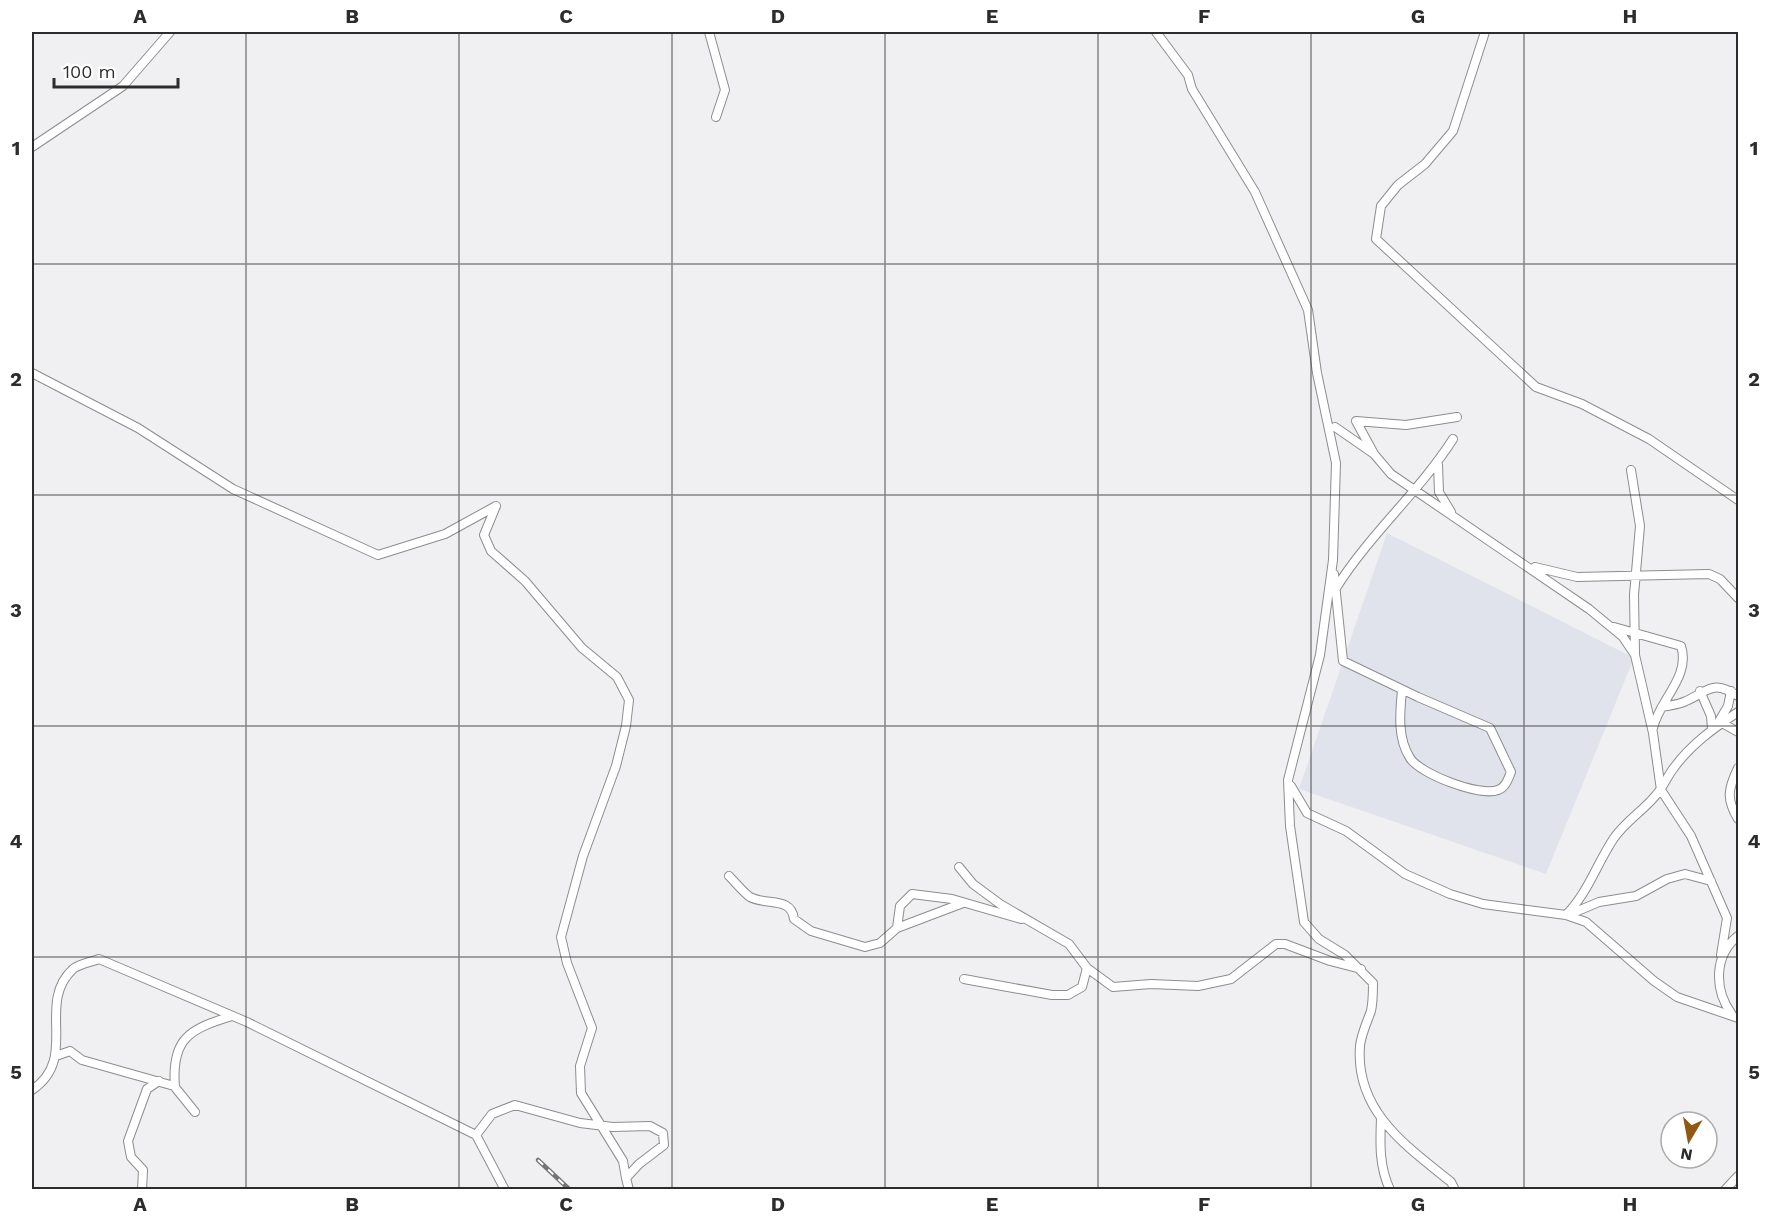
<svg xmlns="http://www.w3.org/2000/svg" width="1770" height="1221" font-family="'Work Sans',sans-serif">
	<rect width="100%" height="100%" fill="#f0f0f2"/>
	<path fill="#e0e3ec" d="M1387,533L1634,658L1546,874L1299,789Z"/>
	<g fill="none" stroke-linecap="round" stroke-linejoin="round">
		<defs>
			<path id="street" d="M709,32L725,90L716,117
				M1156,32L1188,75L1192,89L1255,192L1308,310L1317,373L1336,463L1333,560L1320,655L1288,780L1290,826L1304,922L1319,939L1345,955L1373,983C1373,992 1373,1002 1371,1011C1367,1022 1361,1035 1360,1046C1355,1111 1406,1146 1451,1182L1455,1190
				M1485,32L1453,131L1425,164L1398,185L1381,206L1376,239L1536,387L1582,404L1649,439L1738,500
				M32,147L123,86L170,32
				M32,373L138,428L233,489L378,555L445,534L496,506
				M1335,427L1374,454L1356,421L1406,425L1457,417
				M1374,454L1391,474L1589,609L1623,637L1635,655L1653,733L1661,790L1691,836L1727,918L1721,955
				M1438,465L1439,492L1451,512
				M1631,470L1640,526L1634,595L1635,653
				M496,506L484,535L491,551L525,581L582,648L617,677L629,700L626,726L616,766L583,856L561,937L567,963L592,1028L580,1066L581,1093L623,1161L626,1178
				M1535,567L1577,577L1709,574L1720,579L1738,598
				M1334,574L1343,661L1418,697L1490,728L1511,772C1508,779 1506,787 1498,790C1480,797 1420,774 1410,758C1397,738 1400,712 1402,690
				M1336,588C1370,534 1419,492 1453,439
				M1614,627L1681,646C1691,677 1659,700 1653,728
				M1700,691L1711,716L1712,729
				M1662,707C1670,705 1678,705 1686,701C1709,691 1712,679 1738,696
				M1718,723L1728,706L1731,691
				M1722,723L1738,732
				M1738,768C1728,789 1726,799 1738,819
				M1291,786L1307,813L1346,831L1405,874L1450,894L1483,904L1566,915L1586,922L1654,981L1677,997L1738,1018
				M959,867L973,884L1000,904L1069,944L1087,968L1113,987L1151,984L1198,986L1231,979L1276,944H1285L1330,961L1361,969
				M729,876C735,882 743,892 750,897C767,906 791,896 794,919L811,931L865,947L880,943L897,928L900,906L912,894L952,899L1021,919
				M1566,915C1588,893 1597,863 1614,838C1626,821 1643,811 1656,795C1663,787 1667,777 1673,769C1691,744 1714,728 1738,712
				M1568,915L1599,902L1636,896L1667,879L1685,874L1711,881
				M897,928L963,903
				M964,979L1052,995H1068L1082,987L1087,968
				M1731,1013C1714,989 1714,955 1738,936
				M56,1056L70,1051L82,1060L174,1086L195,1112
				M175,1087C171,1039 189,1029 232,1016
				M32,1090C80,1058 35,1004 73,969C79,964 91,962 99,959L247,1022L476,1135L492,1114L515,1105L580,1123L613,1127L650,1126L663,1133L664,1145L639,1164L626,1178L629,1190
				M1381,1118C1380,1144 1379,1166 1390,1190
				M476,1135L505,1190
				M142,1190L143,1170L131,1157L128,1141L147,1089L159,1081
				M1725,1190L1738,1176"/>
		</defs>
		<use href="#street" stroke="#8c8d8e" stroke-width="10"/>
		<use href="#street" stroke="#fff" stroke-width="8"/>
		<defs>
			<path id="rail" d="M538,1160L570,1190"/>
		</defs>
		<use href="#rail" stroke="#757576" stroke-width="4.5"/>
		<use href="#rail" stroke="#fff" stroke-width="2" stroke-dasharray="7" stroke-linecap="butt"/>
	</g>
	<path fill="none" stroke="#2c2c2c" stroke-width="1.5" stroke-opacity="0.55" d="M246,32V1190M459,32V1190M672,32V1190M885,32V1190M1098,32V1190M1311,32V1190M1524,32V1190M32,264H1738M32,495H1738M32,726H1738M32,957H1738"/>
	<rect width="1770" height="1221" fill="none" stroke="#ffffff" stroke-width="66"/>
	<g transform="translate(1689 1140) rotate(190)"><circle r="28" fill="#ffffff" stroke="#ababab" stroke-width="1.5"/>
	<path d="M0-4.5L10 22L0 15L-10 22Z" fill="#915912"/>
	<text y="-9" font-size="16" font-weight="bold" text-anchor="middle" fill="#2c2c2c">N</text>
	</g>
	<path d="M54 78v9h124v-9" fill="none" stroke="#2c2c2c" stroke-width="3"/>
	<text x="63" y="78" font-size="18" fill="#2c2c2c" stroke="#ffffff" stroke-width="4.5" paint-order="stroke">100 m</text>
	<rect x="33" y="33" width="1704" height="1155" fill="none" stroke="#2c2c2c" stroke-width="2"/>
	<g font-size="20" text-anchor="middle" font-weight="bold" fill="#2c2c2c">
		<text x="140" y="23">A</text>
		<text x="352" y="23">B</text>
		<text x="566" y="23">C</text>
		<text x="778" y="23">D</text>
		<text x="992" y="23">E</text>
		<text x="1204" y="23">F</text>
		<text x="1418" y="23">G</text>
		<text x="1630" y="23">H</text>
		<text x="16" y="155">1</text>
		<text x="1754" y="155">1</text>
		<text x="16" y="386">2</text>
		<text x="1754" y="386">2</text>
		<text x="16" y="617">3</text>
		<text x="1754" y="617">3</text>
		<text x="16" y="848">4</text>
		<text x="1754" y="848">4</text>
		<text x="16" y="1079">5</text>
		<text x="1754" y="1079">5</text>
		<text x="140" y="1211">A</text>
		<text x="352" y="1211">B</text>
		<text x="566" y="1211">C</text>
		<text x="778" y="1211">D</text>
		<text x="992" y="1211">E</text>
		<text x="1204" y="1211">F</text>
		<text x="1418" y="1211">G</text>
		<text x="1630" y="1211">H</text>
	</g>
</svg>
